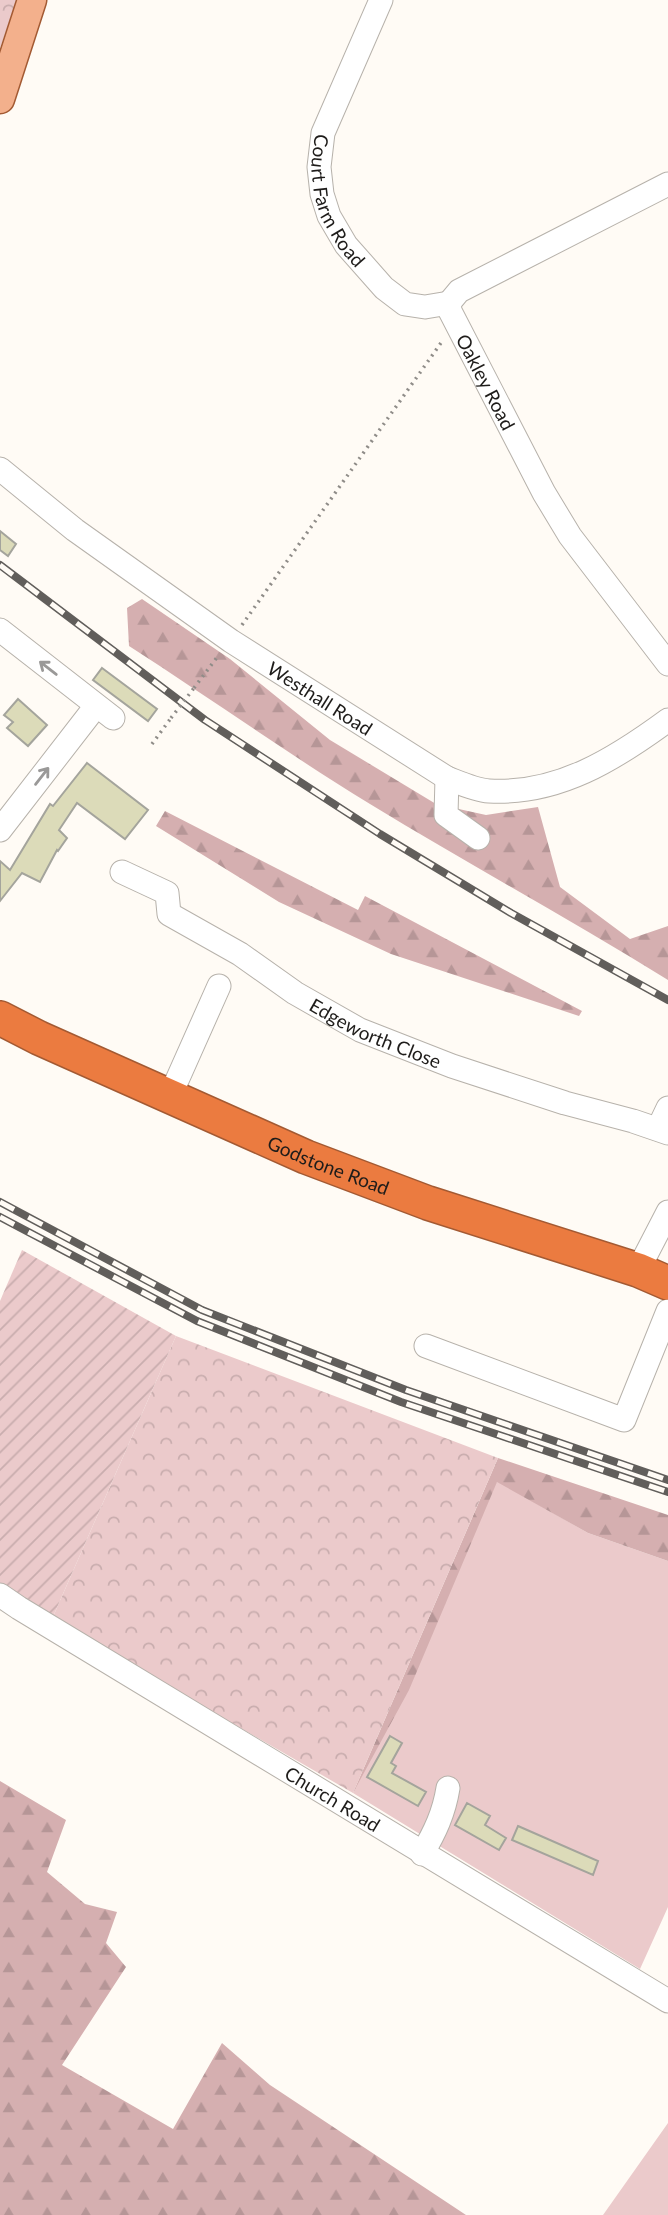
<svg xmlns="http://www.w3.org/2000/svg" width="668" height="2215" font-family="Lato,sans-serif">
	<defs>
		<pattern id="forest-firs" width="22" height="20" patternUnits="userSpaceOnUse" patternTransform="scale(1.75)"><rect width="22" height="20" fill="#d5afb0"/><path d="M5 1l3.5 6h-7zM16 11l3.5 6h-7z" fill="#b69697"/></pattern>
		<pattern id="park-crowns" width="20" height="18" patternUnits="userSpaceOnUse" patternTransform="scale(1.75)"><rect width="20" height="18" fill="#ebcacb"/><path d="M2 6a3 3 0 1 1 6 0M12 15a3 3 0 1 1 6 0" fill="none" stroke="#c9adae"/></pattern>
		<pattern id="garden-furrows" width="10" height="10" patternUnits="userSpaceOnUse" patternTransform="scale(1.75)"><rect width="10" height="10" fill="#ebcacb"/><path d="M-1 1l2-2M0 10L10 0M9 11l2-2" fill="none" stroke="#c9adae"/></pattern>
	</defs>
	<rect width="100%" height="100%" fill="#fffbf5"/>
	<path fill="#ebcacb" d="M497,1481L588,1533L668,1561V1907L640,1969L353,1793Z
		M668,2123V2215H603Z"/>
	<path fill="url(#forest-firs)" d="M142,599L230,659L330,740L436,804L486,815L538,807L560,887L630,939L668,926V980C570,919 468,864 370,804C288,754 210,698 129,646L127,608Z
		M165,811L358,910L365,896L582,1011L579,1016L391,954L279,902L156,826Z
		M498,1458L668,1515V1561L588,1533L497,1482L409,1690L353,1793Z
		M0,1781L66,1820L47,1872L85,1904L117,1912L106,1943L126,1967L62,2065L173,2129L222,2043L270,2085L466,2215H0Z"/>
	<path fill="url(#park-crowns)" d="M0,0H17L0,48Z
		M176,1336L498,1458L353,1793L52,1619Z"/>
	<path fill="url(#garden-furrows)" d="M22,1250L176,1336L52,1619L0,1583V1301Z"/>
	<path fill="#dcdbb9" stroke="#a4a49c" stroke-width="2" d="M0,531L16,544L8,556L0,550Z
		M102,668L157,709L148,721L93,680Z
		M18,699L47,725L28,746L7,728L13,722L4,715Z
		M87,763L148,810L125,839L77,803L59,830L67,838L58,851L57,850L40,882L22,873L0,901V861L10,870L50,804L53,806Z
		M390,1736L402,1743L391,1763L396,1766L392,1773L426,1792L418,1806L367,1777Z
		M467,1803L490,1816L485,1825L506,1838L499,1850L455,1825Z
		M518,1826L598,1861L593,1875L512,1840Z"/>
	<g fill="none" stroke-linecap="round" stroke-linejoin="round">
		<defs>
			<g id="minor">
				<path id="s1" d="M381,0L323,133L319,167L322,194L329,216L346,245L384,288L405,304L425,307L449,303"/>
				<path id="s2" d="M668,184L459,291L449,303L450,311L544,493L570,536L668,664"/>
				<path id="s3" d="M0,469L75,530L231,641L447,778C460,783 475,790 489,791C558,795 615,759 668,720"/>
				<path d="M0,630L113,718"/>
				<path d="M447,778L446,815L478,838"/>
				<path d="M0,830L96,706"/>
				<path id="s4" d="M122,872L167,893L169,914L240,954L295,993L360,1030L452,1066L565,1103L633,1121L668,1133"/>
				<path d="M170,1096L219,986"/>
				<path d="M658,1129L668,1108"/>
				<path d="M638,1270L668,1212"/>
				<path d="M426,1346L624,1420L668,1311"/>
				<path id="s5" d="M0,1595L19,1608L668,2001"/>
				<path d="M422,1854C435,1832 444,1813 448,1788"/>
			</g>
			<path id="major" d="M0,99L32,0"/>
			<g id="highway">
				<path id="s6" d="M0,1018L39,1038L306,1157L428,1203L638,1270L668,1283"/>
			</g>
		</defs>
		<use href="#minor" stroke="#b7b2ab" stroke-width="25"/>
		<use href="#major" stroke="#a35a33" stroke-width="31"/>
		<use href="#highway" stroke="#a35a33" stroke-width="36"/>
		<path stroke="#8f8c88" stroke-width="3.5" stroke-dasharray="2 5" stroke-linecap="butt" d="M242,625L443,340
			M194,688L218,656
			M152,744L171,718"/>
		<use href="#minor" stroke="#fff" stroke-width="23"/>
		<use href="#major" stroke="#f3b08c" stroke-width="28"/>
		<use href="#highway" stroke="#eb7b40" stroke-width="33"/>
		<defs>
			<path id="rail" d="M0,565L205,720L380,834L511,913L668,1000
				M0,1202L202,1310L406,1390L668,1480
				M0,1217L197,1321L401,1402L668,1492"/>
		</defs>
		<use href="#rail" stroke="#615e5b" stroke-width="8"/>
		<use href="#rail" stroke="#fffbf5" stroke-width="5" stroke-dasharray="16" stroke-linecap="butt"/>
		<path stroke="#8f8c88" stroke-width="3.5" stroke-dasharray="2 5" stroke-linecap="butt" d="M171,718L194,688"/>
	</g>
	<defs><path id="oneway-shaft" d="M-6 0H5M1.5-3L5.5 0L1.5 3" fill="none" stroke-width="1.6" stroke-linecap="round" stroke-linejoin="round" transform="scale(1.75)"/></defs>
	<g stroke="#9a9998">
		<use href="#oneway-shaft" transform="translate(48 668) rotate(-142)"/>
		<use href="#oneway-shaft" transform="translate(42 776) rotate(-52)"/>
	</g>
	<g text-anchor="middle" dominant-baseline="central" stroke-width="5" stroke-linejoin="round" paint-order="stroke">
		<g font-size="19" fill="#1e1c1a" stroke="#fffbf5">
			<text stroke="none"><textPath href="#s1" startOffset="217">Court Farm Road</textPath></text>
			<text stroke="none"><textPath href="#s2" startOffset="338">Oakley Road</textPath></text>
			<text stroke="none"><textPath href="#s3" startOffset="394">Westhall Road</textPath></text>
			<text stroke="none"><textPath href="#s4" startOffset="310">Edgeworth Close</textPath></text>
			<text stroke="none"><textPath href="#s6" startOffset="360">Godstone Road</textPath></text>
			<text stroke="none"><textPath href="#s5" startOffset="390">Church Road</textPath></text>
		</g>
	</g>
</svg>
